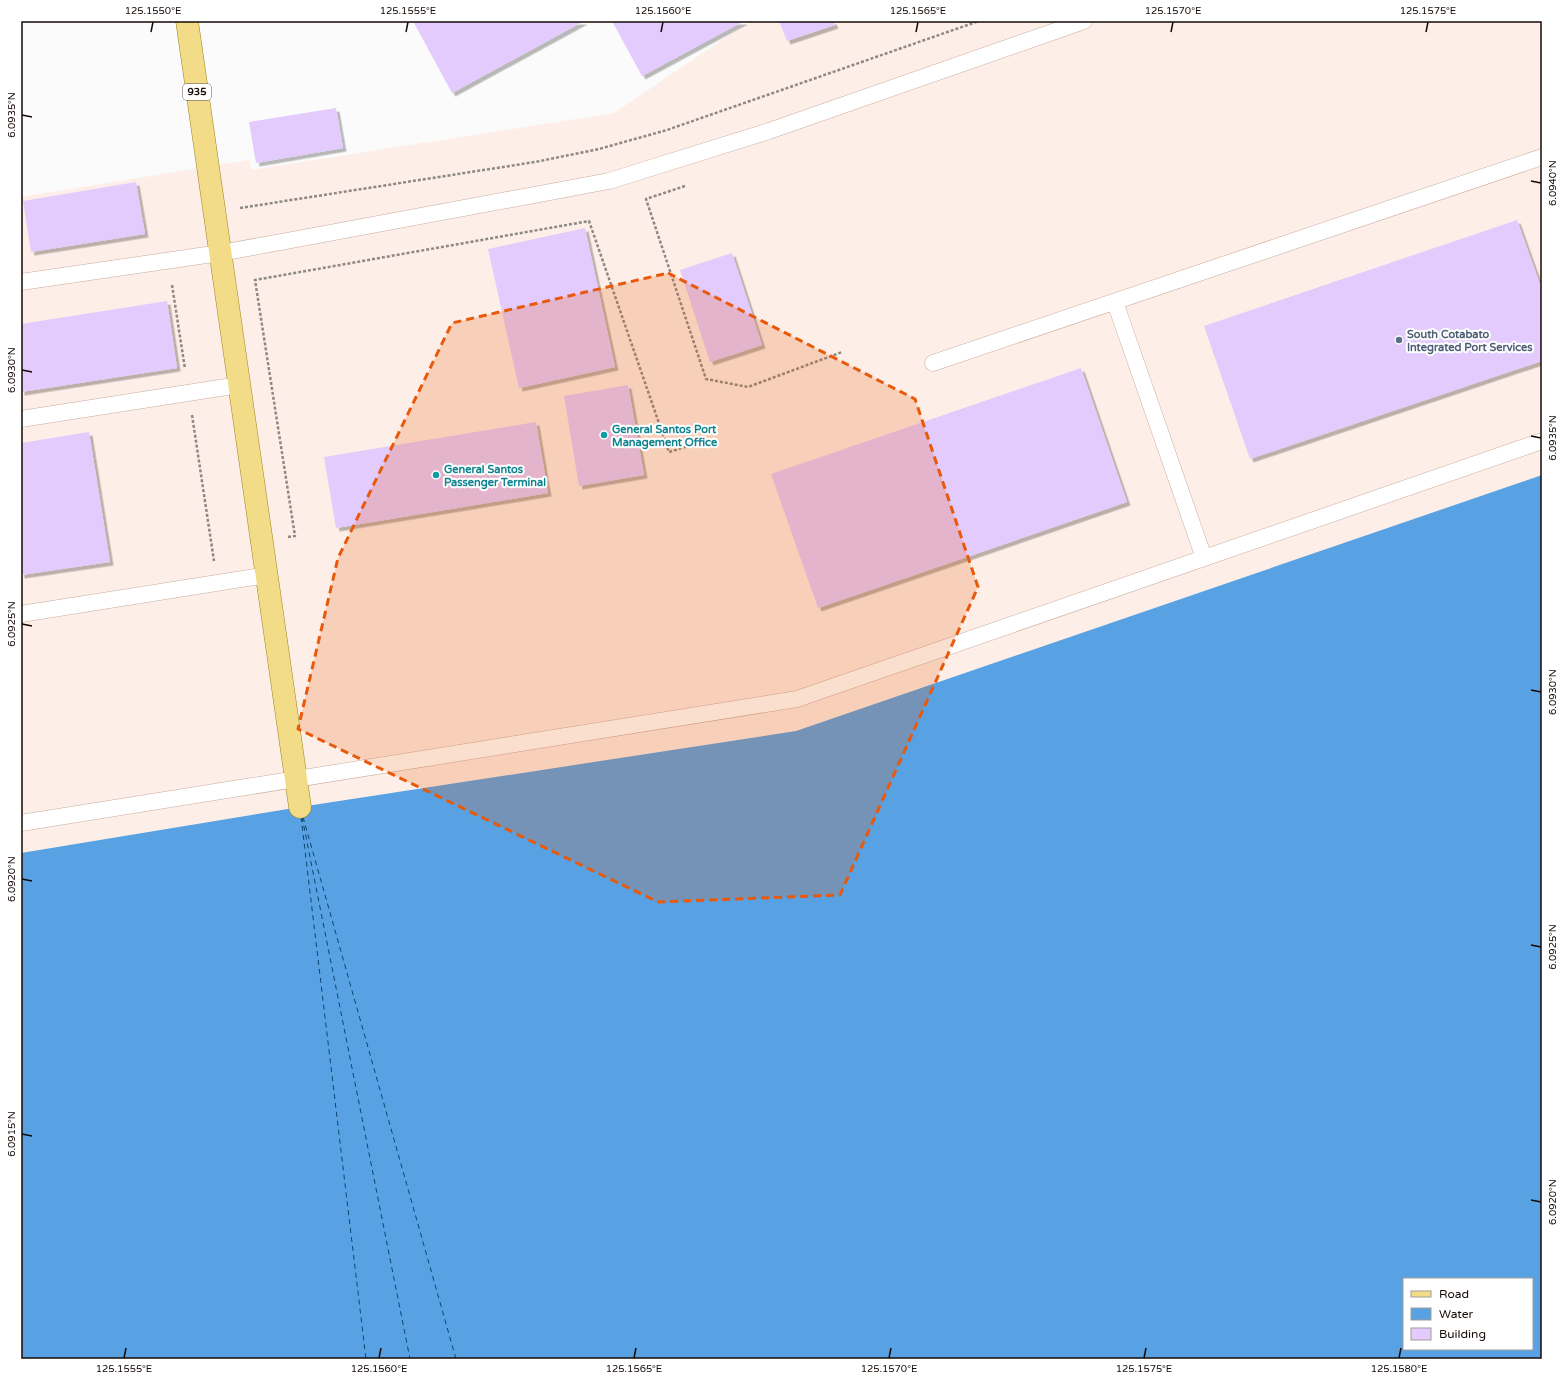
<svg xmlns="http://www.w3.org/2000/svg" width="1563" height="1380" font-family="'Varela Round',sans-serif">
	<defs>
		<filter id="shadow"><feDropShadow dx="3.5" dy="3.5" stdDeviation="0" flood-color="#0004"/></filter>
	</defs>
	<rect width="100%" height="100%" fill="#fbfbfb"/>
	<path fill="#fdeee7" d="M750,21H1542V475L796,731L300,807L21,853V197L249,160L251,170L614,113Z"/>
	<path fill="#58a2e3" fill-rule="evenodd" d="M1542,475V1359H21V853L300,807L796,731ZM1404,1279H1532V1349H1404Z"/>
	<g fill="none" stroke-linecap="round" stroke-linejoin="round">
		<path stroke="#0d456f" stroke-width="1" stroke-dasharray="5 4" stroke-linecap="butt" d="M301,817L366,1359
			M302,817L410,1359
			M303,817L456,1359"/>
	</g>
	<path fill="#e3cbfd" filter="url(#shadow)" d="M413,21H584L452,93Z
		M612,21H744L642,76Z
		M779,21H833L835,25L787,41Z
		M336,108L343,148L256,163L249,122Z
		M136,182L145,234L31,252L23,201Z
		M1517,220L1542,290V361L1250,459L1204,326Z
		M585,228L615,367L519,388L488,249Z
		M732,253L762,345L710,362L680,270Z
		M167,301L177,368L21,392V324Z
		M1081,368L1127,502L818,608L771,474Z
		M628,385L644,475L579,486L564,396Z
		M536,422L548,493L336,528L324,457Z
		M89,432L110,562L21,575V443Z"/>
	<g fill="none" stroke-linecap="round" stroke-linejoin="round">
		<defs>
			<path id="service" d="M21,282L220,253L281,242L609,181L769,131L1084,21
				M1115,302L1204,558
				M933,363L1542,157
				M21,419L239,385
				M21,614L267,575
				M21,823L797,699L1542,441"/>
			<path id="primary" d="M187,21L300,807"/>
		</defs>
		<use href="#service" stroke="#caada0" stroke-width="17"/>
		<use href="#primary" stroke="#9e8326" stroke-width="23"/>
		<path stroke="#8d8886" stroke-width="2.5" stroke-dasharray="3 2" stroke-linecap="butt" d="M685,186L646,199L706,379L748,387L842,352
			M240,208L535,162L599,149L667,130L979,21
			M172,285L185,369
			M192,415L214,561
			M288,537L295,536L255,280L589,221L669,452L695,444"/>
		<use href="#service" stroke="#fff" stroke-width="16"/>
		<use href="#primary" stroke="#f2dc88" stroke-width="22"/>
	</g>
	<path fill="#e8590c" fill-opacity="0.2" stroke="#e8590c" stroke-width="3" stroke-dasharray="8 5" stroke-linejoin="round" d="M668,273L915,399L978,587L840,895L658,902L298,729L338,558L452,323Z"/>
	<path fill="none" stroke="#140a06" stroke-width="1.5" d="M151,32L153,22M406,32L408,22M661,32L663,22M916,32L918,22M1171,32L1173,22M1426,32L1428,22M22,115L32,117M1531,181L1541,183M22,370L32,372M1531,436L1541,438M22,624L32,626M1531,690L1541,692M22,879L32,881M1531,945L1541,947M22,1134L32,1136M1531,1200L1541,1202M124,1358L126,1348M379,1358L381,1348M634,1358L636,1348M889,1358L891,1348M1144,1358L1146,1348M1399,1358L1401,1348"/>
	<circle fill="#5c6f8a" stroke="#fff" stroke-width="1.5" cx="1399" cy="340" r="4"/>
	<g fill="#0f9aa8" stroke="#fff" stroke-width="1.5">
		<circle cx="604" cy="435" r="4"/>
		<circle cx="436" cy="475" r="4"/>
	</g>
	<g text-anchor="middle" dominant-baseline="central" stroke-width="4" stroke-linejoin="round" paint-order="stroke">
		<rect fill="#fff" stroke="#5a5451" stroke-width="1" x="183" y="84" width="28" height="16" rx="3"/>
		<g font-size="10" font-weight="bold" fill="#140a06">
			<text x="197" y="92">935</text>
		</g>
		<g font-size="11" font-weight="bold" fill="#4e5e75" stroke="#fff" text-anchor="start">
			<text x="1407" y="334">South Cotabato<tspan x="1407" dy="13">Integrated Port Services</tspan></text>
		</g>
		<g font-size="11" font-weight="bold" fill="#0d838f" stroke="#fff" text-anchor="start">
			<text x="612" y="429">General Santos Port<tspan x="612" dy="13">Management Office</tspan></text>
			<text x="444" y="469">General Santos<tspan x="444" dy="13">Passenger Terminal</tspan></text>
		</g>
	</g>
	<rect width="1563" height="1380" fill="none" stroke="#ffffff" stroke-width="44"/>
	<rect x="1403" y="1278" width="130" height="72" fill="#ffffff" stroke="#a19d9b"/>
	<rect x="1411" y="1291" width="20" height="6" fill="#f2dc88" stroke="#a19d9b"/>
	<text x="1439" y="1298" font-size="12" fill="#140a06">Road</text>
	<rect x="1411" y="1308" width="20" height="12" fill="#58a2e3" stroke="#a19d9b"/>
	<text x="1439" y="1318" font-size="12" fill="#140a06">Water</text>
	<rect x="1411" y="1328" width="20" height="12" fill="#e3cbfd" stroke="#a19d9b"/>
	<text x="1439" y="1338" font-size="12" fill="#140a06">Building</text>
	<rect x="22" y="22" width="1519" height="1336" fill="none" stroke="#140a06" stroke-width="1.5"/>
	<g font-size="10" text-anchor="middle" fill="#140a06">
		<text x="153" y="14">125.1550°E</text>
		<text x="408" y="14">125.1555°E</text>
		<text x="663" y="14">125.1560°E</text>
		<text x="918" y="14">125.1565°E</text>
		<text x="1173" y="14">125.1570°E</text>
		<text x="1428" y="14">125.1575°E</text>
		<text transform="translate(11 115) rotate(-90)" y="4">6.0935°N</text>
		<text transform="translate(1552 183) rotate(-90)" y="4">6.0940°N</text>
		<text transform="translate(11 370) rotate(-90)" y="4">6.0930°N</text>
		<text transform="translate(1552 438) rotate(-90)" y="4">6.0935°N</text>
		<text transform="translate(11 624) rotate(-90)" y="4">6.0925°N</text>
		<text transform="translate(1552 692) rotate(-90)" y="4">6.0930°N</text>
		<text transform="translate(11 879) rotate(-90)" y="4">6.0920°N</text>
		<text transform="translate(1552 947) rotate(-90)" y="4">6.0925°N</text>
		<text transform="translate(11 1134) rotate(-90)" y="4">6.0915°N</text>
		<text transform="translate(1552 1202) rotate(-90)" y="4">6.0920°N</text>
		<text x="124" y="1372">125.1555°E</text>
		<text x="379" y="1372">125.1560°E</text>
		<text x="634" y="1372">125.1565°E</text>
		<text x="889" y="1372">125.1570°E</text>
		<text x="1144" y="1372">125.1575°E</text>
		<text x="1399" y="1372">125.1580°E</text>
	</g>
</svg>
